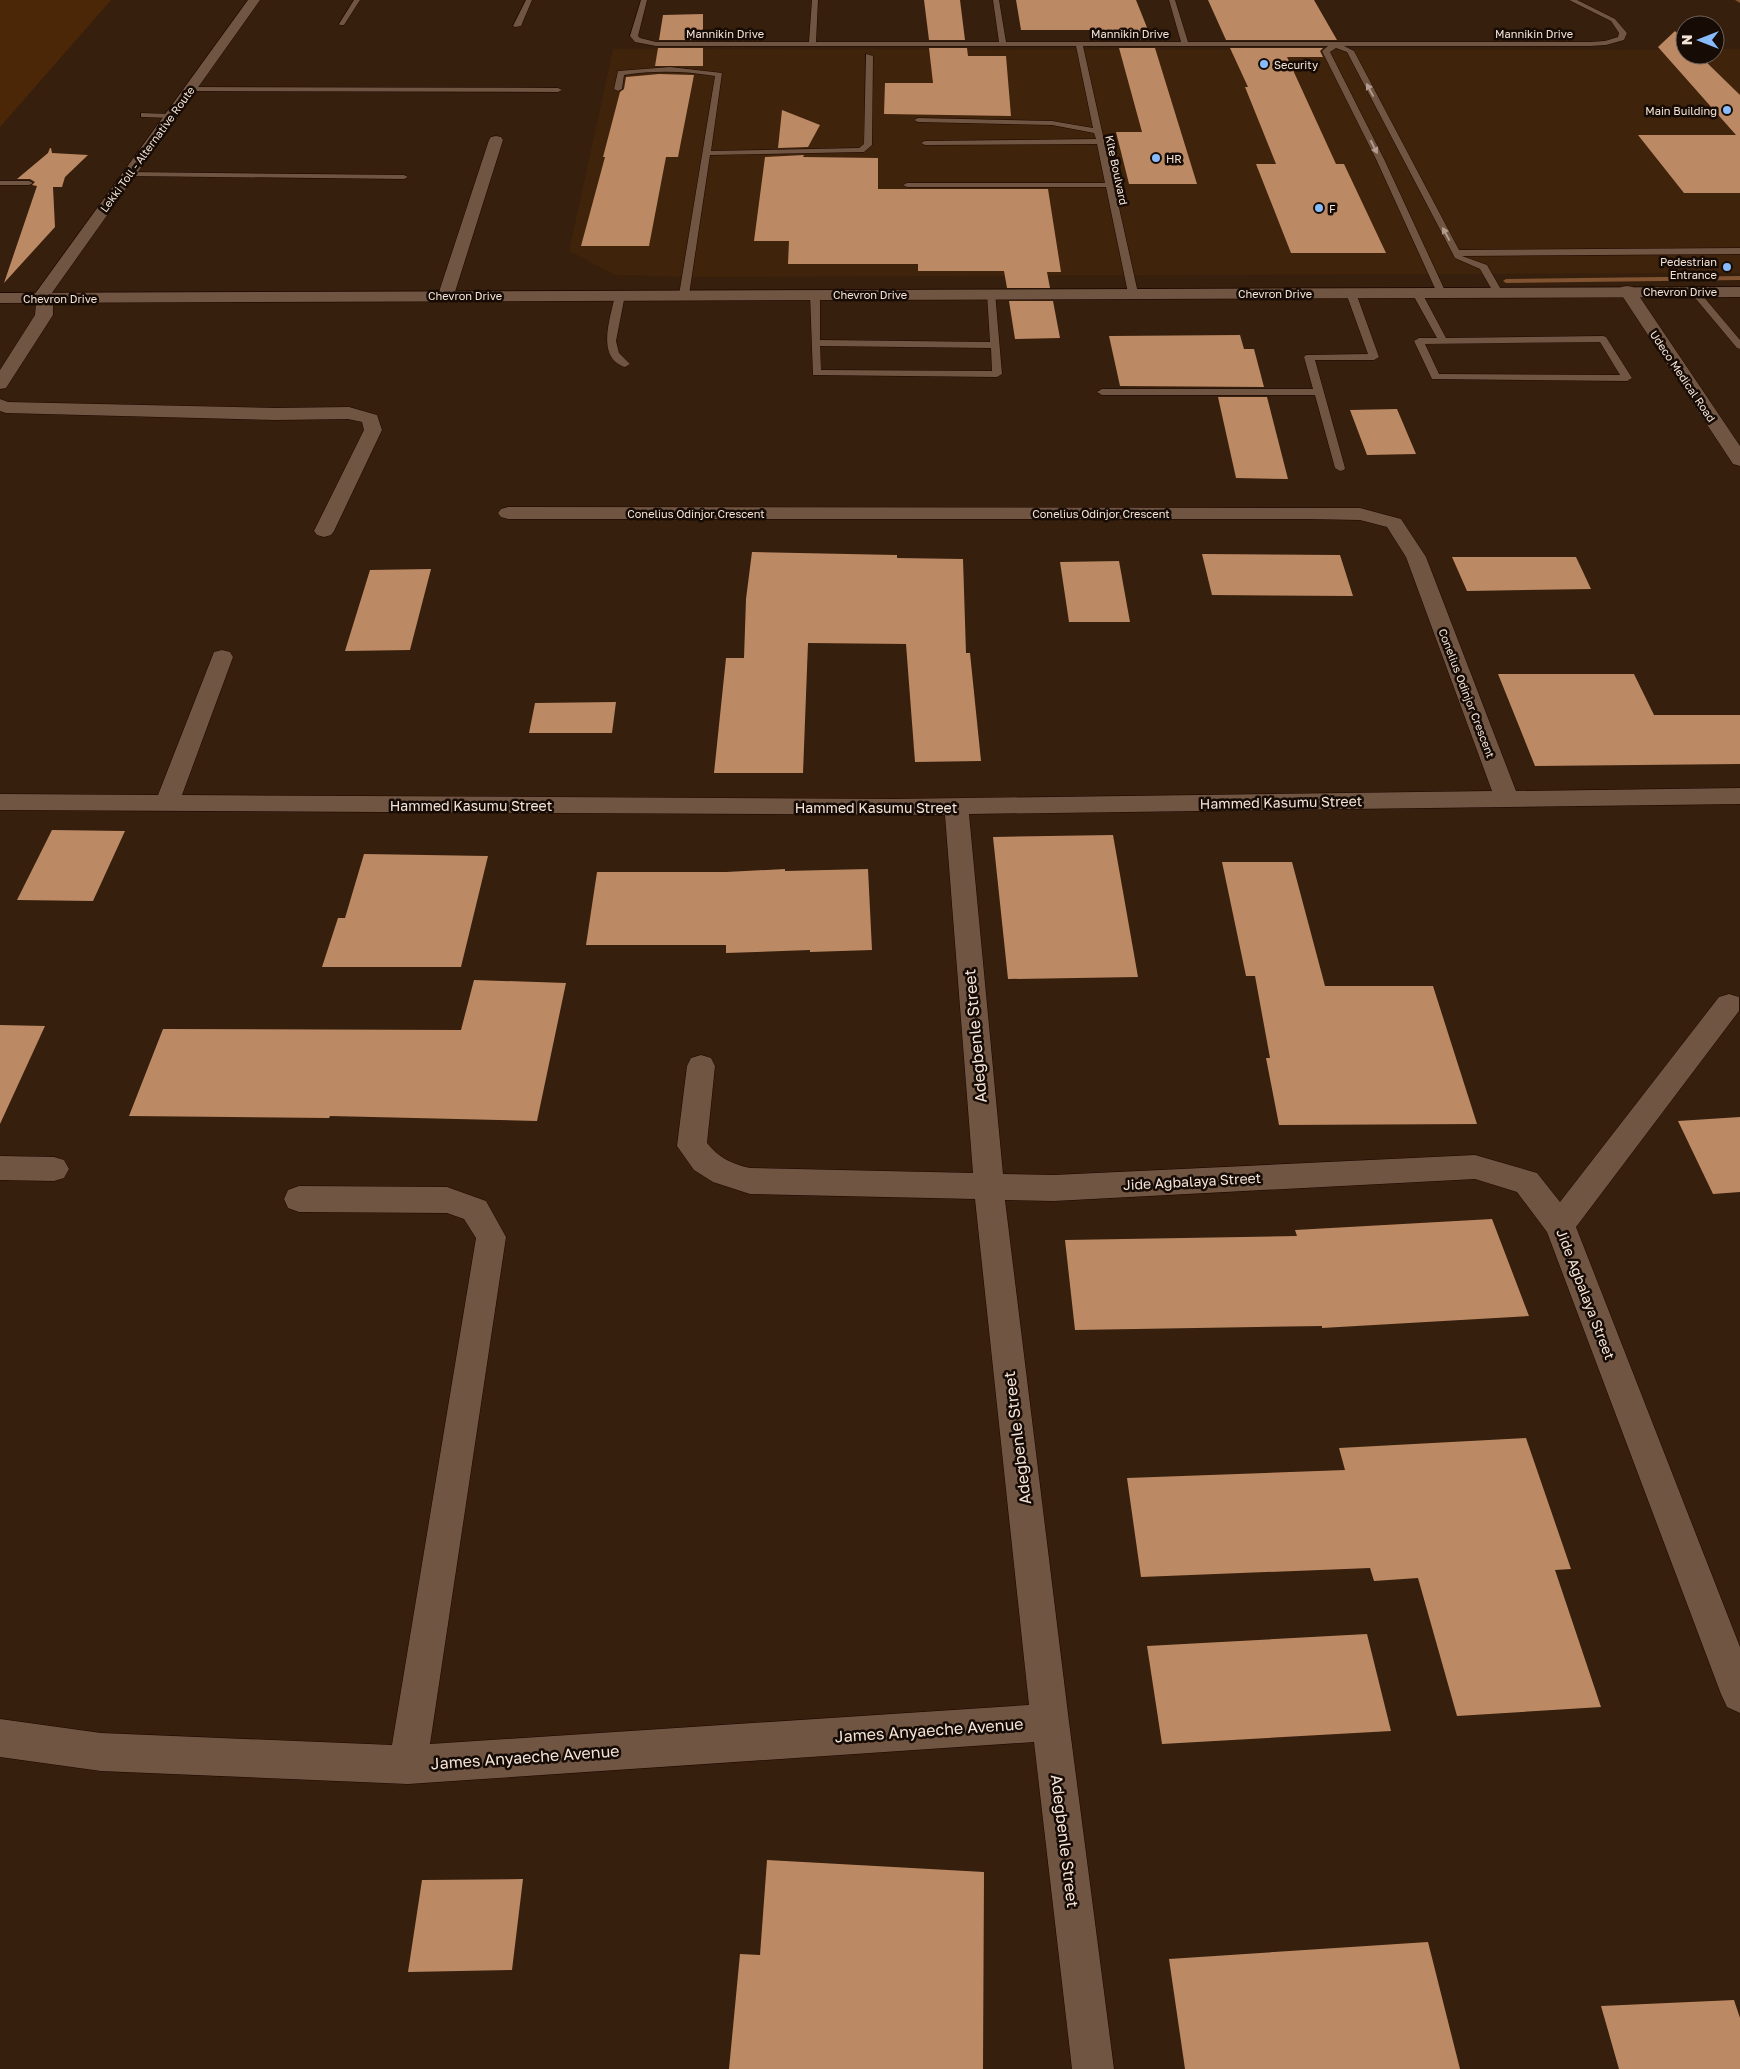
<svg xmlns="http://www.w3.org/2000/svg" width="1740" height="2069" font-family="'Golos Text',sans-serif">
	<rect width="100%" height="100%" fill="#361f0c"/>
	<path fill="#40230b" d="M613,49L1685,50V55H1715V49H1740V273L688,277L615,275L569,251Z"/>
	<path fill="#4b2707" d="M0,0H111L0,127Z"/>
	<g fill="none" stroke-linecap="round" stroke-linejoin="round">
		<path fill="#815330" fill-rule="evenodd" d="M1735,0H1740V3Z
			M1740,276V280L1506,283L1503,281L1506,279Z"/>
	</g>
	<path fill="#bc8965" d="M924,0H960L965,40H929Z
		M1016,0H1136L1152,40H1116L1113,30H1021Z
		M1208,0H1314L1337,40H1226Z
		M703,14V40H659L663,15Z
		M1675,31L1685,41V55H1699L1740,95V193H1684L1638,135H1736L1658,47Z
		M658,48H703V66H655Z
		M929,48H967L968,56H1006L1011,116L884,114L885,83H933Z
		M1119,48H1155L1197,184H1129L1116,132H1142Z
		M1230,48H1323L1320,51L1323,57H1287L1336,164H1344L1386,253H1291L1256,164H1276L1245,87H1248Z
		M659,74L694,75L678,157H666L649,246H581L605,157H603L620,92L624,89L626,77Z
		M782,110L820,125L808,147L778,148Z
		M50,148H51L52,153L88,155L65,177L62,187H53L55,227L4,283L37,186L32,185L35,182L30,179H17L48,153Z
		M804,155L803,157L878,158V189H1048L1061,272H1047L1050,288H1007L1004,271H918V264H788L789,241H754L765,157Z
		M1009,301H1053L1060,338L1015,339Z
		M1240,335L1244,349H1254L1264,387L1120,386L1109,336Z
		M1218,397H1267L1288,479L1236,478Z
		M1397,409L1416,454L1367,455L1350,410Z
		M752,552L897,555V558L963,559L966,653H970L981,761L915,762L906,644L808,643L803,773H714L726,658H744L746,599Z
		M1202,554L1340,555L1353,596L1212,595Z
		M1452,557H1576L1591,589L1467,591Z
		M1119,561L1130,622H1069L1060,562Z
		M431,569L410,650L345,651L370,570Z
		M1498,674H1634L1654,715H1740V764L1535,766Z
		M616,702L612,733H529L535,703Z
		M52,830L125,831L93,901L17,900Z
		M1113,835L1138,977L1008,979L993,837Z
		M364,854L488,856L461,967H322L338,918H345Z
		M1222,862H1292L1325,986H1433L1477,1124L1279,1125L1266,1058H1270L1255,976H1246Z
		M785,869V871L868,869L872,950L810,952V950L726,953V945H586L597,872H726Z
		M474,980L566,983L537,1121L330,1116L329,1118L129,1116L163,1029L461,1030Z
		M0,1025L45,1026L0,1124Z
		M1740,1117V1192L1713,1194L1678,1121Z
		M1492,1219L1529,1316L1322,1328V1326L1075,1330L1065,1240L1297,1236L1295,1230Z
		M1526,1438L1571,1569L1555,1570L1601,1707L1457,1716L1418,1578L1374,1581L1370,1568L1141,1577L1127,1478L1345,1470L1339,1448Z
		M1367,1634L1391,1731L1162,1744L1147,1646Z
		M767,1860L984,1872L983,2069H729L740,1954L760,1955Z
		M523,1879L512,1970L408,1972L422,1880Z
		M1428,1942L1460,2069H1185L1169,1959Z
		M1734,2000L1740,2018V2069H1619L1601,2006Z"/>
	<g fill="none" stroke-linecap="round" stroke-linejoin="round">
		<defs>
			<path id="service" d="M354,0H360L344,25H340L339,24Z
				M526,0H532L521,26L515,27L513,26Z
				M641,0H647L638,36L640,38L656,42H809L812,0H818L816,42H999L993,0H999L1006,42H1181L1169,0H1175L1188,42H1590L1605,41L1618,37L1619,33L1611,21L1569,0H1577L1615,19L1627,33L1624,40L1606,45L1590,46H1344L1354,51L1459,250L1740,248V254L1462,256L1487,265L1503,293L1498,296L1495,295L1480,269L1455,258L1347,52L1336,48L1330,52L1384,159L1446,293L1441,296L1438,295L1376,159L1322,51L1328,46H1083L1138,293L1133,296L1128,293L1106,187H907L903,185L907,183H1105L1097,144L925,145L921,143L925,141L1096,139L1094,133L1052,125L918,122L914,120L918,118L1052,121L1093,128L1076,46H656L635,42L630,36Z
				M866,54L873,56L872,145L864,152L710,155L689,295L687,297H681L679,295L715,76C685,71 655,70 624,75L622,89L618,91L614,89L618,71L670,67L722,73L711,151L859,148L864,144Z
				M187,87L558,88L562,90L558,92L190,91H187Z
				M141,113L170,114L174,116L170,118L144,117H141Z
				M126,172L404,175L408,177L404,179L129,176L125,174Z
				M0,181H29L33,183L29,185H0Z
				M1694,288L1697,289L1740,340V349L1737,348L1691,293V289Z
				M1351,290L1356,293L1379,357L1374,360H1315L1345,468L1344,470L1340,471L1335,468L1315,395H1102L1097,392L1102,389H1313L1304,357L1306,355L1368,354L1346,293Z
				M1417,290L1422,293L1446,338L1603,336L1606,337L1632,378L1627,381L1432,379L1414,341L1419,338H1437L1412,293ZM1600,342L1620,375L1439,374L1425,344Z
				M815,291L820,294V340L990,342L987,294L989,292H995L1002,374L997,377L813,375L810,294ZM820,346L991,348L992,371L821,370Z
				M620,292L625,295L616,341L619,353L630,364L625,367C595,357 611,317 615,295Z"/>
			<path id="minor" d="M248,0H260L49,297L53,303V315L6,388L0,389V370L35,315L36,304L32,298Z
				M496,136L501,137L503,140L454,295L452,299H440L438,295L489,140L491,137Z
				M1627,286L1633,287L1740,446V466L1733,464L1619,291L1621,287Z
				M0,399L8,402L276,408L349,407L377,415L382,430L334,531L331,535L324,537L317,535L314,531L364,430L362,422L348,419L276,420L6,413L0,411Z
				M508,507L1360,508L1401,519L1426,557L1516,791L1740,788V804L969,814L1003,1174L1054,1175L1475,1155L1537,1173L1560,1202L1719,997L1729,994L1739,997V1011L1576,1227L1740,1647V1713L1727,1707L1721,1694L1547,1232L1517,1192L1475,1179L1054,1201L1005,1200L1069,1722L1114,2069H1072L1034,1742L408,1784L101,1771L0,1757V1719L101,1733L392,1745L476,1238L464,1219L447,1213L299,1212L288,1208L284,1199L288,1190L299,1186L447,1187L486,1201L506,1237L430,1744L1029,1705L975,1199L750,1194L713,1182L694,1170L677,1146L687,1066L691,1058L701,1055L711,1058L715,1066L707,1143C719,1158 732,1164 750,1168L973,1173L945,815L0,810V794L158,795L214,652L222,650L230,652L233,657L182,795L895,799L1492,791L1406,557L1387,527L1360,520L1309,519H508L501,517L498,513L501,509Z
				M0,1156L54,1157L64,1160L69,1169L64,1178L54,1181L0,1180Z"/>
			<path id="secondary" d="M1740,287V297L0,303V293Z"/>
		</defs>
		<use href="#service" stroke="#1d0700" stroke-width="1"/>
		<use href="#minor" stroke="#1d0700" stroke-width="1"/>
		<use href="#secondary" stroke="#1d0700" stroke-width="1"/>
		<use href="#service" fill="#705542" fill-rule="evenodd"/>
		<use href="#minor" fill="#705542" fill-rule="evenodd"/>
		<use href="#secondary" fill="#705542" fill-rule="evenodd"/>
	</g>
	<defs><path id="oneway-solid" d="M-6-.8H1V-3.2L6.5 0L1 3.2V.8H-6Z" transform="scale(1.25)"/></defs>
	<g fill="#b29c8d">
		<use href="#oneway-solid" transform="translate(1370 90) rotate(-118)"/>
		<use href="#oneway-solid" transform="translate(1374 147) rotate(63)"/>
		<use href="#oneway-solid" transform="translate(1446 234) rotate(-118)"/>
	</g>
	<g fill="#87bbfb" stroke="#160b05" stroke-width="2">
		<circle cx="1264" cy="64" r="5"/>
		<circle cx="1727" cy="110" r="5"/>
		<circle cx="1156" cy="158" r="5"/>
		<circle cx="1319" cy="208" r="5"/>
		<circle cx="1727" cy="267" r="5"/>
	</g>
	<g text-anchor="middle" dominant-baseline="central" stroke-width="5" stroke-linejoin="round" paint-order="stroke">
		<g font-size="11" fill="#f4e4d8" stroke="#160b05">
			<text x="725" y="33">Mannikin Drive</text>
			<text x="1130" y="33">Mannikin Drive</text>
			<text x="1534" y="33">Mannikin Drive</text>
			<text transform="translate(147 149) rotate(-54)">Lekki Toll - Alternative Route</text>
			<text transform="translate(1117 170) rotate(78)">Kite Boulvard</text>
			<text x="1680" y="291">Chevron Drive</text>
			<text x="1275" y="293">Chevron Drive</text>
			<text x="870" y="294">Chevron Drive</text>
			<text x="465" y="295">Chevron Drive</text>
			<text x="60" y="298">Chevron Drive</text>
			<text transform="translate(1683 376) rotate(56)">Udeco Medical Road</text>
			<text x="696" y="513">Conelius Odinjor Crescent</text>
			<text x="1101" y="513">Conelius Odinjor Crescent</text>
			<text transform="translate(1467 693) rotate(69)">Conelius Odinjor Crescent</text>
		</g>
		<g font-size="11" fill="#f4e4d8" stroke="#160b05" text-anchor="start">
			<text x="1274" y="64">Security</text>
			<text x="1717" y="110" text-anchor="end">Main Building</text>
			<text x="1166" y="158">HR</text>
			<text x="1329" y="208">F</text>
			<text x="1717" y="261" text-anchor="end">Pedestrian<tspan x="1717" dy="13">Entrance</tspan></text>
		</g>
		<g font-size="14" fill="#f4e4d8" stroke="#160b05">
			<text transform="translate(1281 802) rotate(-1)">Hammed Kasumu Street</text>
			<text x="471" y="805">Hammed Kasumu Street</text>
			<text x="876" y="807">Hammed Kasumu Street</text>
			<text transform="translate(1192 1181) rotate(-3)">Jide Agbalaya Street</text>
			<text transform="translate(1586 1294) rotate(69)">Jide Agbalaya Street</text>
		</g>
		<g font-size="16" fill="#f4e4d8" stroke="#160b05">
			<text transform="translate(975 1036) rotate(-95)">Adegbenle Street</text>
			<text transform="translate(1017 1438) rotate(-97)">Adegbenle Street</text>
			<text transform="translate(929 1730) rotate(-4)">James Anyaeche Avenue</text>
			<text transform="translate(525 1757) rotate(-4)">James Anyaeche Avenue</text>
			<text transform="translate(1065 1841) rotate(83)">Adegbenle Street</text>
		</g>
	</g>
	<g transform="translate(1700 40) rotate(270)"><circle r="24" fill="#160b05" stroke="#6f6259"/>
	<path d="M0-4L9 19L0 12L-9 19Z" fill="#87bbfb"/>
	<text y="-8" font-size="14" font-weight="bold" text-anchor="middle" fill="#f4e4d8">N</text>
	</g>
</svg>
